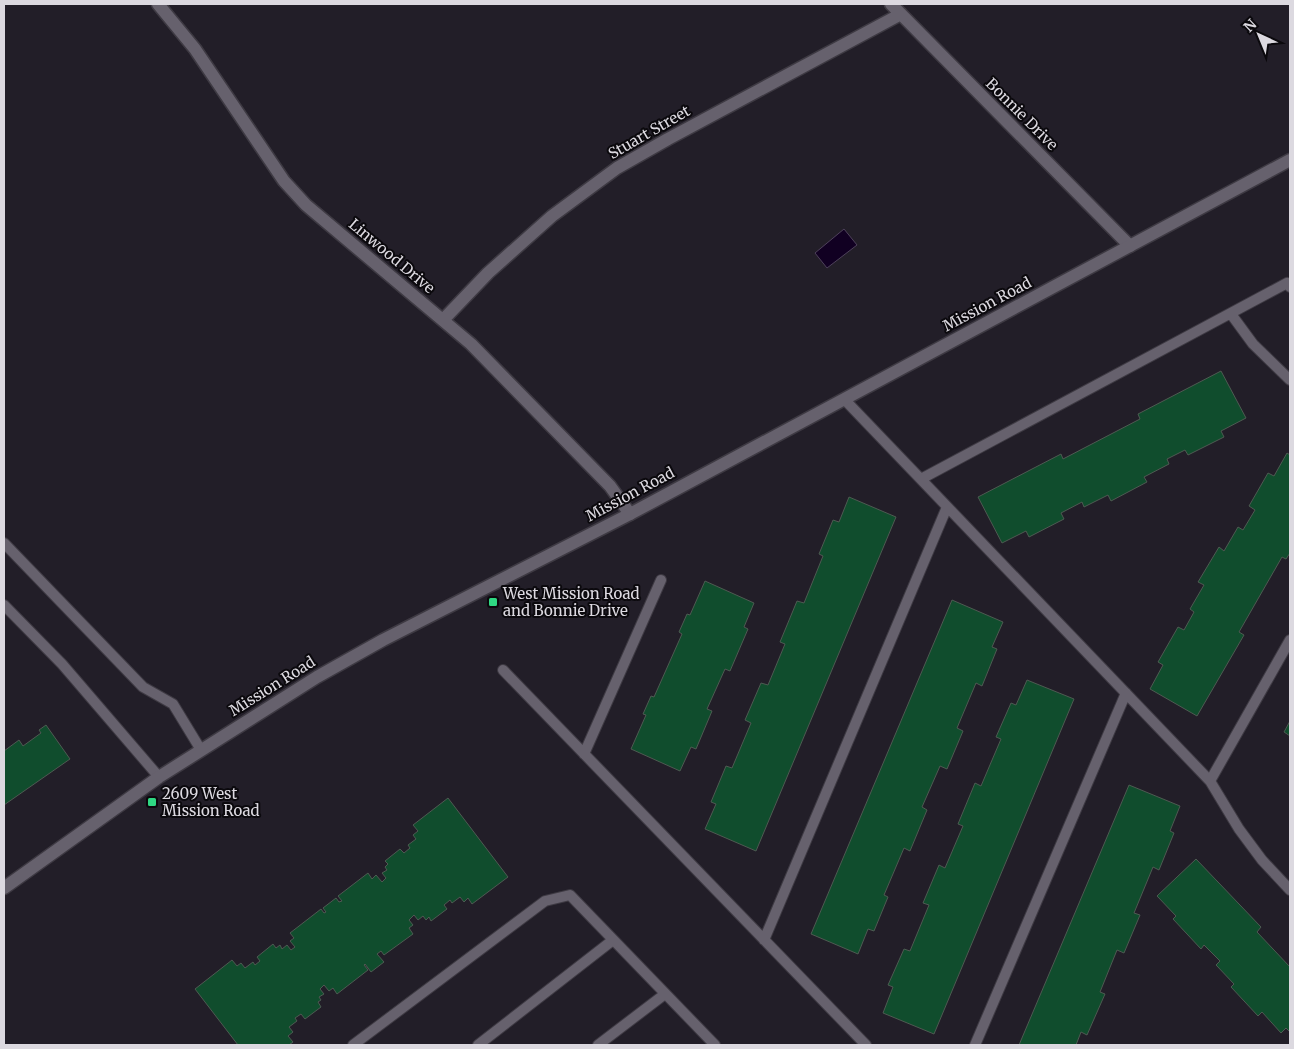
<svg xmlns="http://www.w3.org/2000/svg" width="1294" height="1049" font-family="Merriweather,serif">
	<rect width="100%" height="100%" fill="#221e28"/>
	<path fill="#102" stroke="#4e415b" d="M844,229L857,245L827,268L815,253Z"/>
	<path fill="#104d2d" stroke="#4e5a52" d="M1221,371L1246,418L1221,431L1224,437L1188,455L1185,450L1167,459L1169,464L1144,477L1147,482L1111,501L1108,495L1084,507L1082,502L1061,513L1064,519L1029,537L1026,531L1002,543L978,497L1061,454L1063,459L1140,419L1138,414Z
		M1287,453L1290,455V553L1286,559L1282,557L1239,632L1244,635L1197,716L1150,689L1163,665L1158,662L1178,627L1184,630L1194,612L1190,609L1204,585L1198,582L1219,547L1224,551L1238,527L1243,530L1255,510L1249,506L1268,473L1274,476Z
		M849,497L896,517L756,851L705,829L716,804L711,802L726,766L732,768L751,723L745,720L761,683L768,685L785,644L780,642L797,601L804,603L823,556L819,554L833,520L839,522Z
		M705,581L754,603L744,627L748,629L730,671L725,669L707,709L712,711L696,749L691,747L680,771L631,749L646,715L643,714L651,696L654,697L682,634L679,632L687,614L690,615Z
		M952,600L1003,622L992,647L997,649L982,686L976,683L957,728L963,731L947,769L940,766L922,807L927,810L910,851L904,848L884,895L888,897L874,931L868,929L858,954L811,934Z
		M1027,680L1074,699L934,1034L883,1013L893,987L888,985L904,949L910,951L929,905L923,903L939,865L945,868L963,826L958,824L975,783L981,786L1001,739L996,737L1011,703L1016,705Z
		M1290,721V736L1284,732Z
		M46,725L70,759L4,805V751L19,740L23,746L41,733L39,730Z
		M1129,785L1180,806L1170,831L1174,833L1159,870L1153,867L1134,913L1140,915L1124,953L1117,950L1100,992L1105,994L1087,1035L1081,1032L1076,1045H1019Z
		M448,798L508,877L472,904L468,898L464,902L460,897L452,903L450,900L444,905L447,909L431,921L429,917L426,920L423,916L418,920L414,915L409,920L413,925L409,928L413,934L384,955L381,951L377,954L384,962L371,972L365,964L364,965L368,970L337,994L333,988L329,991L324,985L320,989L324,994L319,997L321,1000L318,1002L321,1007L305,1019L301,1014L295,1018L297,1021L289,1027L293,1032L288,1036L293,1042L289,1045H238L195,989L232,960L237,966L241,963L245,968L253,962L255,965L260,961L257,957L273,944L276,948L280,945L282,949L287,945L291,950L295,947L290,941L294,938L290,933L321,909L324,913L326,912L323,908L336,898L339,902L342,901L338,896L368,873L372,879L376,875L382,882L386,878L382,873L387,870L385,867L388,864L385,861L400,849L404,853L410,848L408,845L416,839L413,835L418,831L413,825Z
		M1196,859L1261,927L1257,932L1290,967V1032L1286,1028L1281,1033L1262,1012L1258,1016L1231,987L1234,984L1216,965L1220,961L1204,945L1201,949L1173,919L1176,916L1157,896Z"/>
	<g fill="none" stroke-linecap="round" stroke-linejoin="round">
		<defs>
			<path id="service" d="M1231,314L1253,344L1290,380
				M844,399L1210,781L1239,829L1262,860L1290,890
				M921,479L1287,283L1290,287
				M4,543L143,687L173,704L201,750
				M4,605L62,664L159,777
				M503,670L866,1045
				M584,754L661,580
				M1210,781L1290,640
				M764,940L947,507
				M353,1045L545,901L570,895L715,1045
				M478,1045L613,940
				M598,1045L665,994
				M975,1045L1126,693"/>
			<path id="minor" d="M158,4L195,49L284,181L306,205L471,344L610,486L630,514
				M891,4L1130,246
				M443,320L488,273L552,216L617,168L668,139L901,14"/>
			<path id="tertiary" d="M4,888L159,777L317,677L383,640L630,514L1290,160"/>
		</defs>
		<use href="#service" stroke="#3e3a43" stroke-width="12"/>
		<use href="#minor" stroke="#3e3a43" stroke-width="15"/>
		<use href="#tertiary" stroke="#3e3a43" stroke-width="15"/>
		<use href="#service" stroke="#66616d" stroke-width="10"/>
		<use href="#minor" stroke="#66616d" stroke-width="12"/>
		<use href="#tertiary" stroke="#66616d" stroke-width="12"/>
	</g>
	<g fill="#2fd883" stroke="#0b090d" stroke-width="2">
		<rect x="488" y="597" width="10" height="10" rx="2.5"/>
		<rect x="147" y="797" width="10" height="10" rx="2.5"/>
	</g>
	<g text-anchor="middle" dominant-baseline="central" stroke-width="4" stroke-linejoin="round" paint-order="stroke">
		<g font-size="15" fill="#dcd9e0" stroke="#0b090d">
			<text transform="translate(1022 114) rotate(45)">Bonnie Drive</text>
			<text transform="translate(649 132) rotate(-30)">Stuart Street</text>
			<text transform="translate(392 256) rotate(40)">Linwood Drive</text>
			<text transform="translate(987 304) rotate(-28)">Mission Road</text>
			<text transform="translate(630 494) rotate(-28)">Mission Road</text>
			<text transform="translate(272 686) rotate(-32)">Mission Road</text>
		</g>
		<g font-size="15" fill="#dcd9e0" stroke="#0b090d" text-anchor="start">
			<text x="503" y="593">West Mission Road<tspan x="503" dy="17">and Bonnie Drive</tspan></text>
			<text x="162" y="793">2609 West<tspan x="162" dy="17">Mission Road</tspan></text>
		</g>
	</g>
	<rect width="1294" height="1049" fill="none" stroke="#dcd9e0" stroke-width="10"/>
	<g transform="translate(1259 35) rotate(316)" stroke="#0b090d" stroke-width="4" paint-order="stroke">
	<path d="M0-4L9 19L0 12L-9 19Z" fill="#dcd9e0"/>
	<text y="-8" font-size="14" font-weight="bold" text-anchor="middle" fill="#dcd9e0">N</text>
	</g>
</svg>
